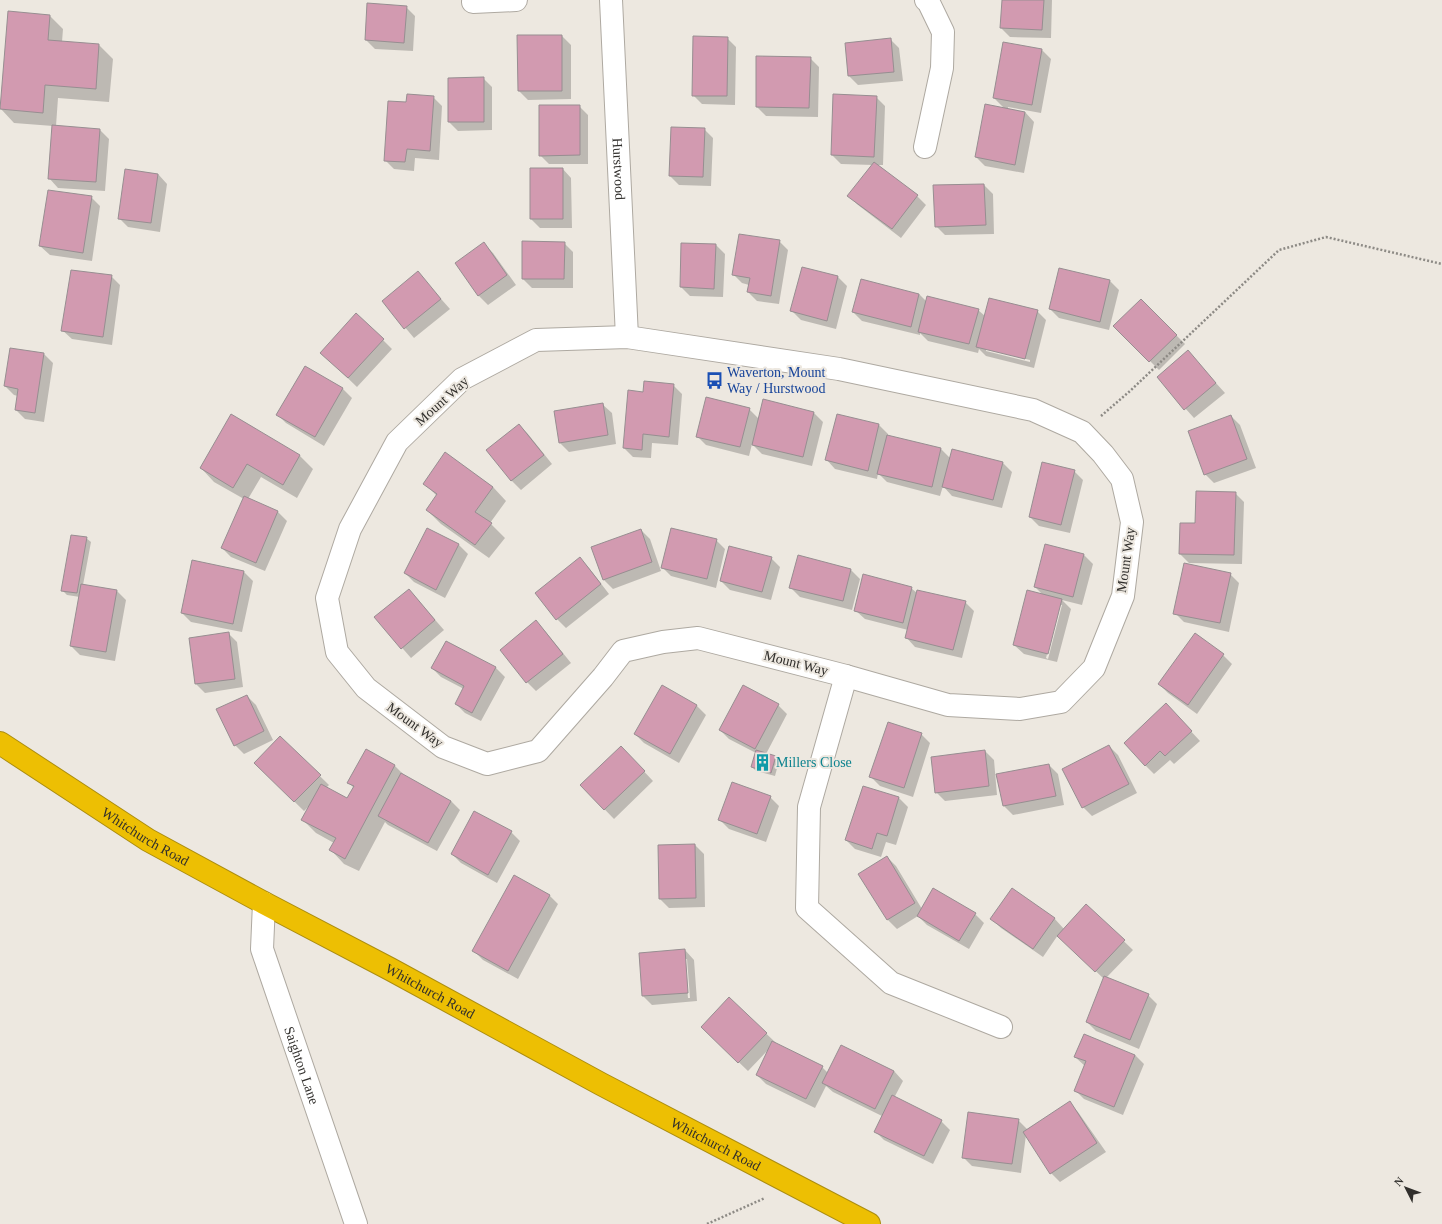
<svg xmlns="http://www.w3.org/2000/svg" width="1442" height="1224" font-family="Georgia,serif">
	<rect width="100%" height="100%" fill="#ede8e0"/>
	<path fill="#0003" fill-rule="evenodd" d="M1003,0H1052L1051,38L1010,37L1001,28Z
		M406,7L415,16L413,51L375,49L366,40Z
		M8,12L50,16L63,29L62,42L99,45L113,59L109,102L58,98L56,126L100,130L109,139L105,191L58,188L49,178L53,126L14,123L1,109Z
		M562,36L571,45V99L528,100L519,91Z
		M727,38L736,47L735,105L702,104L693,95Z
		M890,39L899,48L903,81L858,85L849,76L846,43Z
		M1004,44L1042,50L1051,59L1041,113L1008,107V109L1025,112L1034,122L1024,173L985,166L976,157L1005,109L994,98Z
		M810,58L819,67L818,117L766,116L757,107Z
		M483,78L492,87V130L458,131L449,122Z
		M433,97L442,106L439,160L415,158L414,171L394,169L385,160L407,103Z
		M876,97L885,106L883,165H877L917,196L926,205L901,238L858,205L849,196L873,165L841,164L832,155Z
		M579,106L588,115V164H549L540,155Z
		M704,129L713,138L711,186L679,185L670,176Z
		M562,168L571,178L572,228H540L531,219Z
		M126,170L158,174L167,184L160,232L128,227L119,218Z
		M984,185L993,194L994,234L945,235L936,226Z
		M91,197L100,206L92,261L50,255L40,246Z
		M779,241L788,250L779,304L757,301L748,292L749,285L742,283L733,274Z
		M564,243L573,252V288H532L523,279Z
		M484,244L493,253L516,285L488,305L479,296L456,263Z
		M682,244L716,245L725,254L723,297L690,296L681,287Z
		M802,268L838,277L847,286L836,329L801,320L792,311Z
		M1060,269L1110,281L1119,290L1109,330L1059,318L1050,309Z
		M418,273L450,309L414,338L383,301Z
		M111,276L120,285L112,345L72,339L62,330Z
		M919,294L927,302L978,310L985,316L1037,311L1046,320L1034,368L986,356L979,349L978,353L928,341L920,333V335L862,321L853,312ZM986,349L1030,360V362L986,351Z
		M1141,300L1185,344L1159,370L1115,326Z
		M383,340L392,349L357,387L331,362Z
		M1188,352L1225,393L1194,418L1158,378Z
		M44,354L53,363L44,422L25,419L16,410L18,396L14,395L5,386Z
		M305,367L343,389L352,398L324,446L286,423L277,414Z
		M673,385L682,394L678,445L652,443L651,458L633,457L624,448L644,393Z
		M764,400L814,413L823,422L812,466L762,454L752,444L749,456L706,445L697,436L749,409L759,419Z
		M602,404L612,413L616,444L569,452L560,443Z
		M837,415L879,425L888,434V436L941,449L950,458L1003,463L1012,472L1002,508L952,496L943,486L940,496L887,482L878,473L877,479L835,469L826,459Z
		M231,416L300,456L313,469L297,498L261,477L248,499L278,512L287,521L265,571L231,557L222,548L244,499L214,482L201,468Z
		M1231,416L1240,425L1256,468L1214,483L1205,474Z
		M519,425L528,434L552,464L521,490L512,481L488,450Z
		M446,454L493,487L506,501L490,523L505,538L489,558L441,524L427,510L437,496L424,483Z
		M1074,471L1083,480L1070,533L1039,526L1030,517Z
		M1235,493L1244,502L1242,564L1189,563L1180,554Z
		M641,530L650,539L661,571L613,589L604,580Z
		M86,538L91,542L83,585L117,591L126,600L115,661L80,655L71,646L80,597L67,595L62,590Z
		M716,540L725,549L716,588L671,576L662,567Z
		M459,545L468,554L445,598L414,582L405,573Z
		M1084,555L1093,564L1082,605L1062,600L1071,609L1057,662L1024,654L1014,645L1043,595L1035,587ZM1060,605H1062L1048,659L1046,658Z
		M799,556L851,570L860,579L852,610L800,597L791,588Z
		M771,558L780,567L771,600L730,590L721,581Z
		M580,559L589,568L609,594L566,628L557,619Z
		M193,561L244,572L253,581L242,632L191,622L182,613Z
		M1230,574L1239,583L1229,632L1184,622L1175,613Z
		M911,588L917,593L965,602L974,611L962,658L915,647L906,637L908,630L865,619L855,610Z
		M409,590L444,630L411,658L376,618Z
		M536,622L545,631L571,663L536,691L527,682L501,650Z
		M228,633L237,642L243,687L205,693L196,684Z
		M1195,635L1223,655L1232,664L1197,714L1168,693L1159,684Z
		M446,642L496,668L505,677L481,721L465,713L456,704L464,689L441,677L432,668Z
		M662,686L697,706L706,715L679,763L644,743L635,734Z
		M247,696L256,705L273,740L244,754L235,745Z
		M778,705L787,714L766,754L775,757L779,761L775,776L756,771L752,767L756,753L729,739L720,730Z
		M1175,714L1200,741L1174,764L1170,760L1154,774L1145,765Z
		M921,734L930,743L913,797L880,786L871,777Z
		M280,737L329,785L326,788L348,799L354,788L349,783L366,751L395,766L406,777L451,801L460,810L437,851L388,825L385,822L359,871L344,864L331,850L334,843L316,833L302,819L310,805L304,811L255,763Z
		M1109,746L1118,755L1137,793L1092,816L1083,807Z
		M621,747L653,781L614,819L581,785Z
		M985,751L994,760L997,795L945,801L936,792Z
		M1049,765L1058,774L1064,805L1013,815L1004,806Z
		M863,787L899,798L908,807L896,845L886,842L881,857L855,849L846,840Z
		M770,797L779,806L766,842L729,829L720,820Z
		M511,832L520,841L497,883L461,863L452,854Z
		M695,845L704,854L705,907L669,908L660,899Z
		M887,857L896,866L922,909L975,914L984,923L969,949L927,925L918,916L897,929L888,920L859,874Z
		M549,895L558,904L518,979L483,960L474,951Z
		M1086,905L1133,950L1106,978L1148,995L1157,1004L1139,1049L1096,1031L1087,1022L1104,979L1058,935L1043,957L1001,928L992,919L1054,918L1064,929Z
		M685,950L694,960L697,1001L652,1005L643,996ZM685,959H687L690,998H688Z
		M729,998L776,1043L775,1044L822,1067L828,1073L894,1071L903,1081L894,1098L941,1121L950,1130L933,1164L884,1140L875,1131L882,1116L833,1092L826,1086L815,1108L766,1084L757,1075L768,1050L748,1071L702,1027Z
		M1135,1055L1144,1064L1123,1115L1084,1099L1075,1090L1085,1066L1075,1057Z
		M1069,1103L1078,1112L1106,1152L1060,1182L1051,1173L1026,1135L1021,1173L972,1166L963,1157L1018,1120L1028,1130Z"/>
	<path fill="#d29ab0" stroke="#978e91" d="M1002,0H1044L1042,30L1000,28Z
		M367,3L407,6L404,43L365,40Z
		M8,11L50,15L48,40L99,44L96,89L45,85L43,113L0,109Z
		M517,35H562V91H518Z
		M693,36L728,37L727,96H692Z
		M891,38L894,72L848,76L845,43Z
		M1003,42L1042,49L1032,105L993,98Z
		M756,56L811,57L809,108L756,107Z
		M484,77V122H448V78Z
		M407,94L434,96L430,151L407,149L405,162L384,161L388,101L406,102Z
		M833,94L877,96L874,157L831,155Z
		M985,104L1025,112L1015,165L975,157Z
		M539,105H580V155L539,156Z
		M52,125L100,129L96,182L48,179Z
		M671,127L705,128L703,177L669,176Z
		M874,162L918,195L892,229L847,196Z
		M530,168H563V219H530Z
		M125,169L158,174L151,223L118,219Z
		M984,184L986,225L935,227L933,185Z
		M48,190L92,196L83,253L39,246Z
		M739,234L780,240L771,296L747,292L750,278L732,275Z
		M522,241L565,242L564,279H522Z
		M484,242L507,275L478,296L455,263Z
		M681,243L716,244L714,289L680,287Z
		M802,267L838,276L827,321L790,311Z
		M1059,268L1110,280L1100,322L1049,309Z
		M71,270L112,275L103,337L61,331Z
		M418,271L441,299L404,329L382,301Z
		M861,279L919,294L911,327L852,312Z
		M927,296L979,309L969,344L918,332Z
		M989,298L1038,310L1025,359L976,347Z
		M1141,299L1177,335L1149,362L1113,326Z
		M356,313L384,339L348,378L320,353Z
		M10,348L44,353L35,413L15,410L18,389L4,386Z
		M1188,350L1216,383L1184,410L1157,377Z
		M305,366L343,388L315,437L276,415Z
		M644,381L674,384L669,437L643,434L642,450L623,448L628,390L643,392Z
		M706,397L750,408L740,447L696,437Z
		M763,399L814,412L803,457L752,445Z
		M603,403L608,435L559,443L554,411Z
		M231,414L300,455L283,485L247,464L233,488L200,468Z
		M837,414L879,424L868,471L825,460Z
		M1231,415L1247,459L1204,475L1188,431Z
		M519,424L544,455L511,481L486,450Z
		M887,435L941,448L932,487L877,474Z
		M952,449L1003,462L993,500L942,487Z
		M445,452L493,487L475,512L492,523L475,545L426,510L437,494L423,484Z
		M1042,462L1075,470L1061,525L1029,517Z
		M1196,491L1236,492L1234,555L1179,554L1180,523H1195Z
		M244,496L278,511L256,563L221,548Z
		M427,528L459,544L436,590L404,573Z
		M671,528L717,539L707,579L661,568Z
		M641,529L652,562L603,580L591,547Z
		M71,535L87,537L77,593L61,591Z
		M1045,544L1084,554L1073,597L1034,587Z
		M729,546L772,557L762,592L720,581Z
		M798,555L851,569L843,601L789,588Z
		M580,557L601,584L556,620L535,593Z
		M192,560L244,571L233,624L181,613Z
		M1184,563L1231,573L1220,623L1173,614Z
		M863,574L912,587L903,623L854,611Z
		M81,584L117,590L106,652L70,646Z
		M409,589L435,620L401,649L374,617Z
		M917,590L966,601L953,650L905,638Z
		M1027,590L1062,599L1048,654L1013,645Z
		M536,620L563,654L526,683L500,650Z
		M229,632L235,679L195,684L189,638Z
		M1195,633L1224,654L1188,705L1158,684Z
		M446,641L496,667L472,713L455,704L464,686L431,668Z
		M662,685L697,705L670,754L634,734Z
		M743,685L779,704L755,749L719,730Z
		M247,695L264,731L234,746L216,709Z
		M1166,703L1192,731L1165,756L1160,751L1145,766L1124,743Z
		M888,722L922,733L904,788L869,777Z
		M280,736L321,775L294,802L254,763Z
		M1109,745L1129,784L1082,808L1062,769Z
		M621,746L645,771L604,810L580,785Z
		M366,749L395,765L345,859L329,850L336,838L301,820L321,784L347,798L354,786L347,783Z
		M756,750L776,756L771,773L751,767Z
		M985,750L989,786L935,793L931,757Z
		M1049,764L1056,796L1003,806L996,774Z
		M401,773L451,801L428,843L378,816Z
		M732,782L771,796L757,834L718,820Z
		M863,786L899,797L887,836L877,833L872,849L845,840Z
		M474,811L512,831L488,875L451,854Z
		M695,844L696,898L659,899L658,845Z
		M887,856L915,903L887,920L858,874Z
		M514,875L550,895L508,971L472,951Z
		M933,888L976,913L959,941L917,916Z
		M1012,888L1055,918L1033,949L990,919Z
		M1086,904L1125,940L1095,972L1057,936Z
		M685,949L688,993L642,996L639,953Z
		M1104,976L1149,994L1130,1040L1086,1022Z
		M729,997L767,1033L738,1063L701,1027Z
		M1084,1034L1135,1055L1114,1107L1074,1091L1086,1061L1074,1057Z
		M772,1041L823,1066L806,1099L756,1075Z
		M841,1045L894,1071L875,1109L822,1083Z
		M892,1095L942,1120L924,1156L874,1132Z
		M1070,1101L1097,1143L1050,1174L1023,1132Z
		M968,1112L1019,1119L1012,1164L962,1158Z"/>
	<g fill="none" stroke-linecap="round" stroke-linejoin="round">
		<defs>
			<g id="minor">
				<path id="s1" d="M611,0L627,337"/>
				<path d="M473,2L516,0"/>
				<path d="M925,147L942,68L943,32L928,1L926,0"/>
				<path d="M627,337L839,369L1033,410L1082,432L1103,454L1122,479L1132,522L1123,596L1094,668L1061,702L1020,709L948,705L846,676L698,638L663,642L623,651L603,677L538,751L487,764L443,747L366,688L337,652L327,598L350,529L397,442L462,379L536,340Z"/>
				<path d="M846,676L809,807L807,908L891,983L1001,1027"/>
				<path id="s2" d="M264,903L262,949L356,1224"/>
			</g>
			<g id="highway">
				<path id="s3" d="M0,743L148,840L264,903L390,969L601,1084L869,1224"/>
			</g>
		</defs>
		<use href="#minor" stroke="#aea9a1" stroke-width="24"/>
		<use href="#highway" stroke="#ab8d11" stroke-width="24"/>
		<path stroke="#8d8a85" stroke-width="2.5" stroke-dasharray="2 2" stroke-linecap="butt" d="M1101,416L1130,391L1279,250L1326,237L1442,264
			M707,1224L765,1198"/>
		<use href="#minor" stroke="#fff" stroke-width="22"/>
		<use href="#highway" stroke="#edbf03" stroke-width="22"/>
	</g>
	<defs>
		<symbol id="bus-bare" viewBox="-9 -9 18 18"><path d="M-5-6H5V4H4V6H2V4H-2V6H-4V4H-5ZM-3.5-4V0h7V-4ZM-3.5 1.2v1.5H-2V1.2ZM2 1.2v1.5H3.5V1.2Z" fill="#1a4fb4" stroke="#ede8e0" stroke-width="2.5" paint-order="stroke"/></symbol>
		<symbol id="building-bare" viewBox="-9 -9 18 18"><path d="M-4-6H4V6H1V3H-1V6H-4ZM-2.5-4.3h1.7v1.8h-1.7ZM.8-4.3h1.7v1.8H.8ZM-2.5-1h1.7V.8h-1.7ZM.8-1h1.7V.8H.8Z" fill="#0f9aa8" stroke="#ede8e0" stroke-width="2.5" paint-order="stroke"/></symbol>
	</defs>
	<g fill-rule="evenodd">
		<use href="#bus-bare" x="702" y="368" width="25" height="25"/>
		<use href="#building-bare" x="750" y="750" width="25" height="25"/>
	</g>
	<g text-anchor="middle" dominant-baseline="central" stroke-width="4" stroke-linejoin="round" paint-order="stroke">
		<g font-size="14" fill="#312f2c" stroke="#ede8e0">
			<text stroke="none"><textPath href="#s1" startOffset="169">Hurstwood</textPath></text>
			<text transform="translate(442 401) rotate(-42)">Mount Way</text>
			<text transform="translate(1126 560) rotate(-82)">Mount Way</text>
			<text transform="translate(796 663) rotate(14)">Mount Way</text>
			<text transform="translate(415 725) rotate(36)">Mount Way</text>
			<text stroke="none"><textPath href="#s3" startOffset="173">Whitchurch Road</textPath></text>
			<text stroke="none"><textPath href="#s3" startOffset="497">Whitchurch Road</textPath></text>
			<text stroke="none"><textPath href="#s2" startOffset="169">Saighton Lane</textPath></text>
			<text stroke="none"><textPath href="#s3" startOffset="821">Whitchurch Road</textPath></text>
		</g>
		<g font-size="14" fill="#164399" stroke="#ede8e0" text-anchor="start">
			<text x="727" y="372">Waverton, Mount<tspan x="727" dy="16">Way / Hurstwood</tspan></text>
		</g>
		<g font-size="14" fill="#0d838f" stroke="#ede8e0" text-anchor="start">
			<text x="776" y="762">Millers Close</text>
		</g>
	</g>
	<g transform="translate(1406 1188) rotate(312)" stroke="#ede8e0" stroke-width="3" paint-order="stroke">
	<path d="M0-3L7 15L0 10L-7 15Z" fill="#312f2c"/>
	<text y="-6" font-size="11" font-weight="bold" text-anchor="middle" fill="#312f2c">N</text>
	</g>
</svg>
